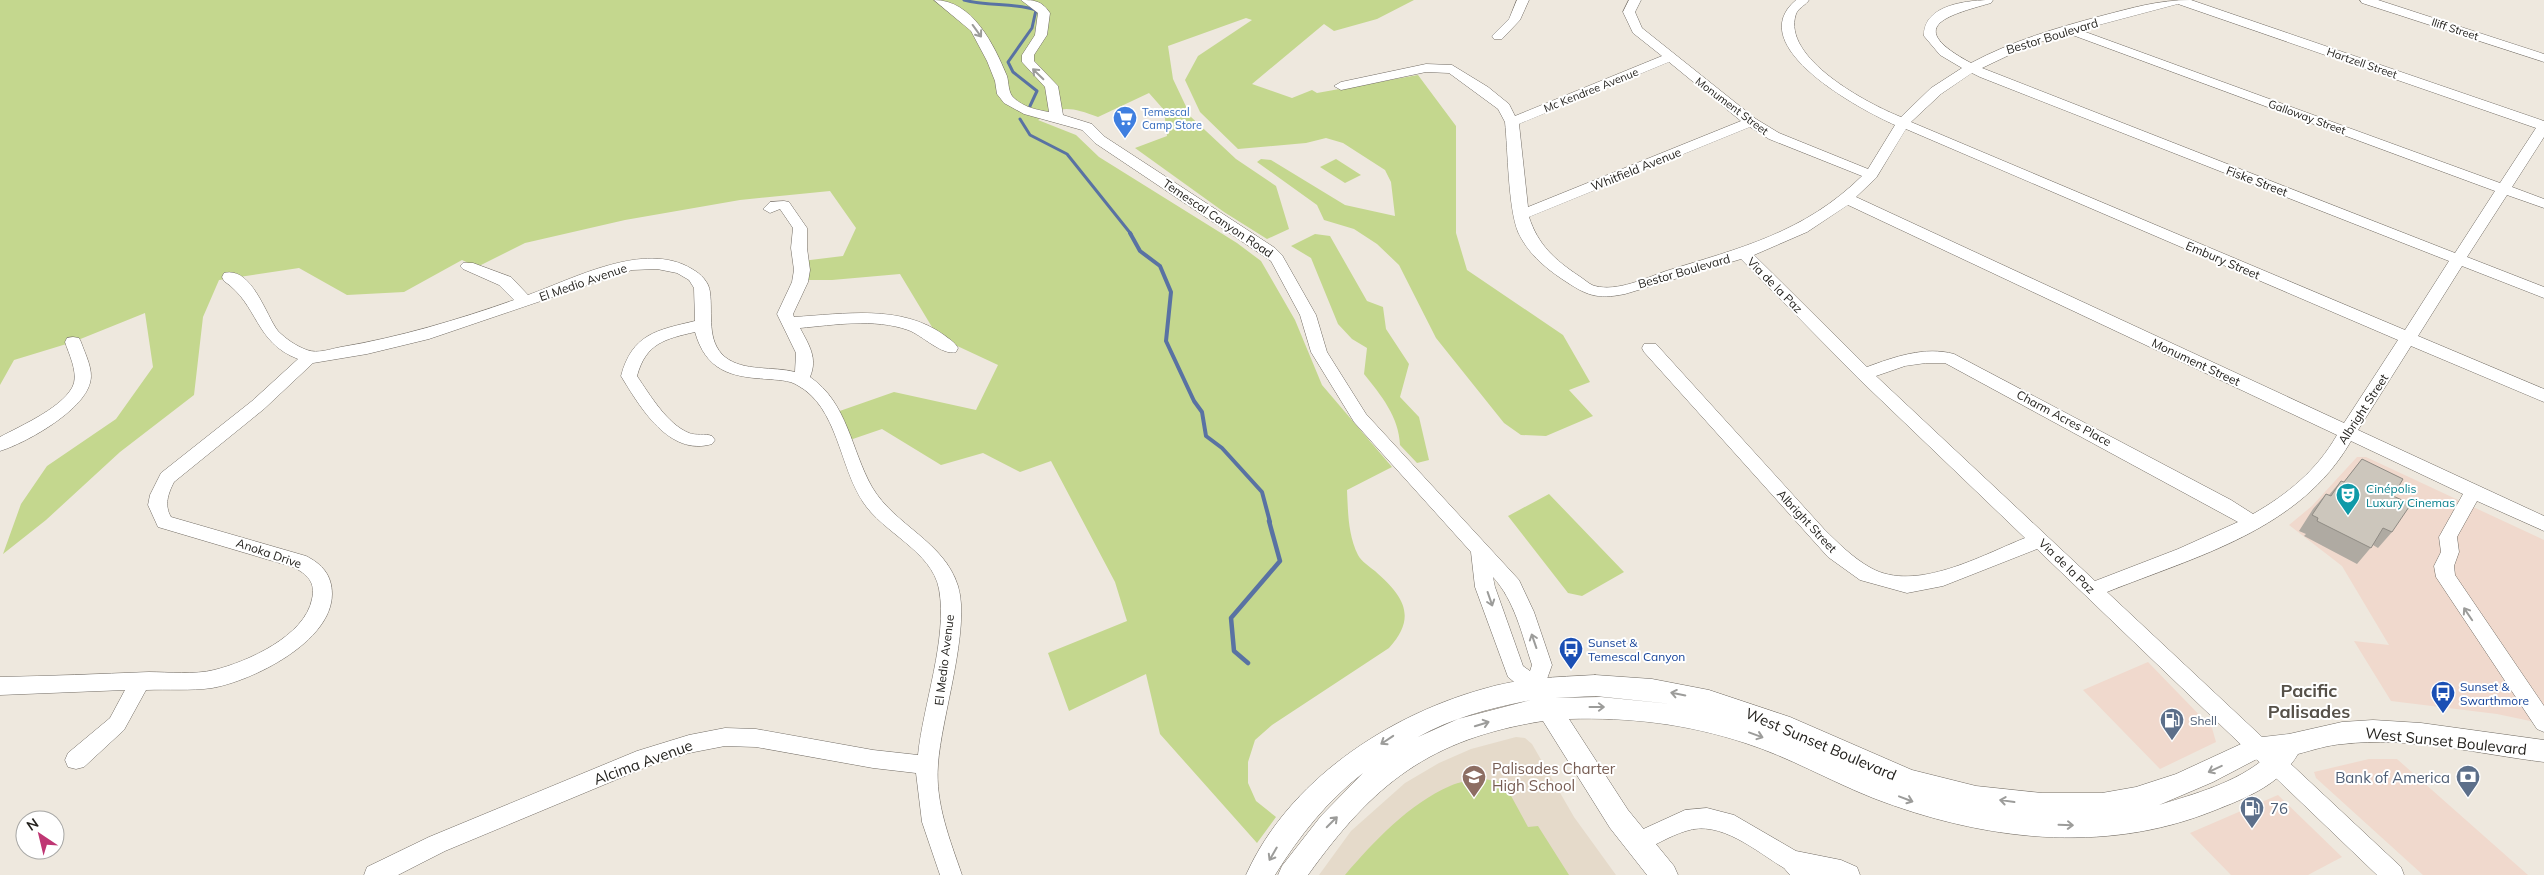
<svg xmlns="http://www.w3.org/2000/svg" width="2544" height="875" font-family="Mulish,sans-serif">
	<rect width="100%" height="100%" fill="#eee8de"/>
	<path fill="#f0d9cd" d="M2357,457H2366L2544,540V724L2497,714L2391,701L2354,641L2389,645L2342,566L2289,525L2312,506Z
		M2148,662L2212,728L2216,742L2160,769L2083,690Z
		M2369,759H2397L2528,875H2423L2316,778L2314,772Z
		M2278,795L2342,857L2308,875H2231L2190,833Z"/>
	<path fill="#e5daca" d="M1516,737L1525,738L1532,744L1574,817L1616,875H1319L1351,831L1405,783L1439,763L1471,749Z"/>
	<path fill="#c4d78e" d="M0,0H1414L1377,19L1334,31L1324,24L1252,84L1292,98L1312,90L1317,93L1418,75L1456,126V233L1467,270L1563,335L1590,382L1569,390L1593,416L1546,436L1521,435L1504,423L1436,338L1399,265L1377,244L1354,229L1324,220L1317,205L1257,162L1261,159L1271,160L1345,205L1395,216L1391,182L1385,170L1343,143L1326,138L1306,143L1238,149L1200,112L1185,80L1198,56L1252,20L1246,18L1168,46L1173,79L1191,117L1236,159L1276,186L1289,229L1267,239L1224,212L1135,148L1167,136L1164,110L1149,93L1098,117C1072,108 1062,104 1038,120L1076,135L1099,157L1237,243L1261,261L1295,320L1322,385L1392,467L1347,490C1348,512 1348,535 1358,555C1361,561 1370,567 1375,571C1403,596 1418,616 1389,648L1272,725L1255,740L1248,762V783L1256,801L1276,817L1257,843L1160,734L1146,674L1069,711L1048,653L1127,621L1115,582L1051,461L1020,472L983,453L941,465L882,429L844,442L834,413L894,392L976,410L998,365L938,337L900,274L832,280H802V261L843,256L856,228L830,191L740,200L625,220L525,243L477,267L462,260L404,292L347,295L299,268L219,280L203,317L194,395L120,452L46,520L3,554L21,504L47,466L116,419L153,367L145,313L73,342L14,360L0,385Z
		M1336,159L1361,175L1345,183L1320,167Z
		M1315,234L1330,236L1367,301L1383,307L1386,329L1409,364L1400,397L1419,417L1429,460L1417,463L1400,445C1399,417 1381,395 1364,374L1367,348L1352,339L1338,324L1311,258L1291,246Z
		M1549,494L1624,572L1582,596L1568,593L1508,516Z
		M1480,778L1504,783L1528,827L1538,826L1569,875H1345C1374,841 1409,804 1450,786C1459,782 1471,780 1480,778Z"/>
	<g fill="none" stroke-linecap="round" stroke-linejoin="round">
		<path stroke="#5972a3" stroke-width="3" d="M964,0C988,7 1013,2 1036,10L1032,28L1008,62L1013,72L1037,91L1030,106
			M1020,119L1030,135L1067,154L1131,234"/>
		<path stroke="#5972a3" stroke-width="4" d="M1130,233L1140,251L1160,266L1171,292L1166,341L1194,401L1202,412L1206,436L1222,448L1262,492L1270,522"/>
		<path stroke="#5972a3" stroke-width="4.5" d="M1248,663L1234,651L1231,618L1280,561L1269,521"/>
		<defs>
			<path id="minor" d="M934,0C973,0 994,45 1007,76C1009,83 1008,93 1014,98C1023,107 1037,110 1049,112L1045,87L1022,62V55L1035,35L1038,13L1021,0C1035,0 1042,1 1050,13L1047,35L1034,55V61L1058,86L1063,115L1092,124L1105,137L1275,248L1282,255L1316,315L1327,352L1366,414L1519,580L1534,612L1552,665L1542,693L1535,696L1528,693L1508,677L1475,587L1471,552L1354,422L1311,352L1300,315L1271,261L1095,143L1082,130L1024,114L1004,103L997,94L995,81L987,61L971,31ZM1493,577C1515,601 1522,635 1532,665L1530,671L1523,666L1495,587Z
				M1517,0H1529L1520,20L1502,39H1494L1492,36L1509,19Z
				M1629,0H1641L1635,12L1642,28L1756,119L1779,133L1868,169L1895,125C1861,110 1741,46 1796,0H1809C1806,5 1798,8 1796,14C1781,58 1868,104 1901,117L1931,88L1962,68L1940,55L1924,36C1923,4 1969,0 1993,0L1991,3C1945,16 1904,27 1971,63C2012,41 2056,28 2101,16C2132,8 2158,0 2191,0L2544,121V137L2512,187L2544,199V208L2507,195L2467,257L2544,287V298L2462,266L2418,336L2544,389V402L2411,346L2358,430L2544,516V531L2477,501L2457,537L2459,552L2454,566L2455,575L2544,706V732L2537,729L2436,577L2434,566L2441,552L2439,537L2463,494L2351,441C2300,530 2197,556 2107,592L2401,867L2404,875H2377L2037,549L1943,586L1907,593L1860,580L1828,557L1644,352L1642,348L1644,344H1656L1824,529C1838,543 1853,558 1871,568C1916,593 1982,555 2025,538L1858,378L1741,259L1625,294C1596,300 1586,295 1562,279C1544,267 1527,252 1518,232C1508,207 1508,150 1505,122L1498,109L1449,73L1426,72L1341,90L1334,86L1341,82L1426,64L1452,65L1488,87L1509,104L1515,116L1662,56L1633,33L1623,12ZM2178,4L2536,128L2500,183L2080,30ZM2067,33L2495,191L2455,253L1982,68L2026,47ZM1669,62L1741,121L1528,207L1519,124ZM1972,73L1980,77L2449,261L2405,330L1911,122L1941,94ZM1750,127L1769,139L1862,176C1804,233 1740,248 1666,271C1646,278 1617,292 1595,286C1590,285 1584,279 1579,276C1555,260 1538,245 1529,217ZM1906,129L2398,340L2344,423L1856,197L1876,178ZM1848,205L2337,435C2317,470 2288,494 2253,514L2231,500L1954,354C1925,346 1894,357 1867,367L1754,255L1807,232ZM1926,363H1945L2238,522L2178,549L2095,581L1876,376L1905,366Z
				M2360,0H2378L2544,54V62L2362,3Z
				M784,201L789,202L807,228V248L810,270L808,282L793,314L794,317C844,314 901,304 944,335C949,339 955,342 958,348L956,352C942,356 922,335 908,330C874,318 834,325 800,328C809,345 818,358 810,377C848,403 851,450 872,487C895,526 944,541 958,586C971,628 941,718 938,765C935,803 950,840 962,875H940L922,822L916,773L873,768L756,747L725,746L689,753L649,766L445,851L398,875H364L367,867L429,837L637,751L689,735L725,728L756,729L873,750L918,755C923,705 948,638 939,589C932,551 883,533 863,502C839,466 838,407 797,385C789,380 777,380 767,379C731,377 706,371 695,332C665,339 646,343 637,376C650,395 667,424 689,433C696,436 705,433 712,436L715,440L712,444C669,457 640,407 621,376C632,334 657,330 695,321L694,288L689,280L677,273L657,269L632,270L429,339L367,354L313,363L264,409L174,482C168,494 164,505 171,517L306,556C322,564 332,575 332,594C332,642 252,681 212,688C191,691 167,689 146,690L124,730L84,767L76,769L68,767L65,760L68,753L110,718L125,690L0,695V677C50,676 99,674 149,672C169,672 194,675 214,670C247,662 305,636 312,599C316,582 307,574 293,567L158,527L148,505L150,495L161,473L252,401L298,359C254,342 259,305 224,281L222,277L224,273C252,266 266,316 278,331C286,339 296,346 307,350C318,354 330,349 341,347C400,337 457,320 514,300L499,285L463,269L460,266L463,263H473L511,277L528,295C573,279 645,240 692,269C701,274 709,282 710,292C713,314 706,341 725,357C744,372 773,366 795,372L796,353L777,314L792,282L794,270L791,248L793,228L780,209L770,213L763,209L770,202Z
				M73,337L79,338L81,342C85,354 94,370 90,383C83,411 26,443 0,451V437C20,426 67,406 74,383C77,370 69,354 65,342L67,338Z
				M1707,808L1734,815L1796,851L1841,860L1857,867L1860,875H1790L1784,868C1757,852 1720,819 1686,831C1669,836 1653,847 1636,853L1628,850L1625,843L1628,836L1685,810Z"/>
			<path id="major" d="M1595,675L1652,679L1709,690L1790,717L1912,770L1976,786L2042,793H2102L2136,787L2176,774L2254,738L2289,734L2342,722L2373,720L2421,723L2544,740V762C2478,754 2409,736 2343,744C2328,745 2313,750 2298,754C2280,785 2246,798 2213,811C2103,855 1982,840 1873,798C1830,781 1789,757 1745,743C1688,724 1629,717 1569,719L1628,810L1674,866L1678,875H1647L1610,828L1543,721C1430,739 1374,783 1308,875H1278L1282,866L1321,816L1363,773C1327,801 1300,835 1275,875H1246C1288,781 1387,716 1483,689C1519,678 1557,677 1595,675ZM1595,696L1672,704L1601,697L1555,698ZM1531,700L1458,719L1418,737C1454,717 1491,708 1531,700ZM2265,758C2236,783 2194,794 2159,805L2213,782L2255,760Z"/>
		</defs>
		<use href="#minor" stroke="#726c64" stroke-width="1"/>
		<use href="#major" stroke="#726c64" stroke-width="1"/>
		<use href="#minor" fill="#fff" fill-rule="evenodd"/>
		<use href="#major" fill="#fff" fill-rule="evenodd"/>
	</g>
	<path fill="#afaaa2" d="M2362,459L2393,496L2392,532L2378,548L2373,545L2357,564L2304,536L2306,534L2299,531L2313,509L2326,494L2329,495L2341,481L2344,482Z"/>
	<path fill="#ccc6bc" stroke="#8f8b84" d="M2362,459L2403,479L2393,496L2411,504L2392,532L2383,528L2371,548L2317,521L2318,518L2312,515L2326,494L2331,496L2341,481L2344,482Z"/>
	<defs><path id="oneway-shaft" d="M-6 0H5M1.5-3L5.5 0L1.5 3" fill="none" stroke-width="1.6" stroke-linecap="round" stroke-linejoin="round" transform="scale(1.25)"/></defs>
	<g stroke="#9c9c9a">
		<use href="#oneway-shaft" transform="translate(977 31) rotate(54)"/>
		<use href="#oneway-shaft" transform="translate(1038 74) rotate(-136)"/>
		<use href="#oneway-shaft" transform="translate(1490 599) rotate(71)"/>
		<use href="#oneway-shaft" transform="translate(2468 614) rotate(-124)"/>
		<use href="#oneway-shaft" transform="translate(1534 641) rotate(-109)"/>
		<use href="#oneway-shaft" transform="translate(1678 694) rotate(-169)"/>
		<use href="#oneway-shaft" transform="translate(1597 707)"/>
		<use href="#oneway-shaft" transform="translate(1482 724) rotate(-17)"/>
		<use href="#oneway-shaft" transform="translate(1756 735) rotate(20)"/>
		<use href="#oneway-shaft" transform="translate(1387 740) rotate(146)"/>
		<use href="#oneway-shaft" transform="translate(2215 769) rotate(155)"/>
		<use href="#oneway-shaft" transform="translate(1906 799) rotate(21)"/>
		<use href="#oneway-shaft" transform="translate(2007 801) rotate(-172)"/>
		<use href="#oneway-shaft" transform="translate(1332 822) rotate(-45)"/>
		<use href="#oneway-shaft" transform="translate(2066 825) rotate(2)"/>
		<use href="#oneway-shaft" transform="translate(1273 854) rotate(120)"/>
	</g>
	<defs>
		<symbol id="supermarket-pin" viewBox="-11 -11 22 30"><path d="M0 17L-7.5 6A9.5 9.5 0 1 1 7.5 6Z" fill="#3f7fe0" stroke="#fff"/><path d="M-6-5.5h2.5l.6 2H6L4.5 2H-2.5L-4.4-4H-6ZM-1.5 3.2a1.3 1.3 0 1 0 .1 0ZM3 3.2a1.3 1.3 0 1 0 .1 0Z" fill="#fff"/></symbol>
		<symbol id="theatre-pin" viewBox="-11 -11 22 30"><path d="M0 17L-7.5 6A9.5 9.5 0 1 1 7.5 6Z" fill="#0f9aa8" stroke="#fff"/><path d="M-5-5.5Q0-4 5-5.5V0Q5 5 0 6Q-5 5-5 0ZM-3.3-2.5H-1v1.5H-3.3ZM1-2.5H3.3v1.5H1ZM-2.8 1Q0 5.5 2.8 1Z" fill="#fff"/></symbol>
		<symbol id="bus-pin" viewBox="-11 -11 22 30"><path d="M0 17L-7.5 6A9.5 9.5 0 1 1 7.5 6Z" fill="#1a4fb4" stroke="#fff"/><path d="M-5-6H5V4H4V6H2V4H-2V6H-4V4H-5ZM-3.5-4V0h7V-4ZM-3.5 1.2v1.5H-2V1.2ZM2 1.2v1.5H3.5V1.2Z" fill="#fff"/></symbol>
		<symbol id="fuel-pin" viewBox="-11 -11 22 30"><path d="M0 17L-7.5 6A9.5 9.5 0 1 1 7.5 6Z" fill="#5c6f8a" stroke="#fff"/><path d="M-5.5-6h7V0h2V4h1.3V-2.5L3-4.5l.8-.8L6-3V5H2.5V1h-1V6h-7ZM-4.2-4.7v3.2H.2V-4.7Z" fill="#fff"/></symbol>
		<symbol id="school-pin" viewBox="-11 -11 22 30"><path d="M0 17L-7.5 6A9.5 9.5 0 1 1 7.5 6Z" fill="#8d6e63" stroke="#fff"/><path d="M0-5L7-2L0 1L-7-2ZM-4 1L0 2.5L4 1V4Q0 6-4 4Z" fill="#fff"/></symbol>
		<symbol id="bank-pin" viewBox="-11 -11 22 30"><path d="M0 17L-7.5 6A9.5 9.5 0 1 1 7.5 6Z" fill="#5c6f8a" stroke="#fff"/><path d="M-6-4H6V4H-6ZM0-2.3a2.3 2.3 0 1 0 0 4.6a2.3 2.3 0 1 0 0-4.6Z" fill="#fff"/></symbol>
	</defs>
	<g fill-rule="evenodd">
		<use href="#supermarket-pin" x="1111" y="104" width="28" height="38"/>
		<use href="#theatre-pin" x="2334" y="481" width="28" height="38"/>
		<use href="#bus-pin" x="1557" y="635" width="28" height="38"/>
		<use href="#bus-pin" x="2429" y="679" width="28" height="38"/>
		<use href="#fuel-pin" x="2158" y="706" width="28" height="38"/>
		<use href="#school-pin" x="1460" y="763" width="28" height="38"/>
		<use href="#bank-pin" x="2454" y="763" width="28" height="38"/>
		<use href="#fuel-pin" x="2238" y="794" width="28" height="38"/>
	</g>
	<g text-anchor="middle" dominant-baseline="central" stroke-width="4" stroke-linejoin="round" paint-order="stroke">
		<g font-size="11" fill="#24221e" stroke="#fff">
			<text transform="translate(2455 29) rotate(18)">Iliff Street</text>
			<text transform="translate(2362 63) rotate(19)">Hartzell Street</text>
			<text transform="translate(1591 90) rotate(-22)">Mc Kendree Avenue</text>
			<text transform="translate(1732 106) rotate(37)">Monument Street</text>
			<text transform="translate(2307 117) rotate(20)">Galloway Street</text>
		</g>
		<g font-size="11" fill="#366cbe" stroke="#fff" text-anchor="start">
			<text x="1142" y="112">Temescal<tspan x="1142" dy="13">Camp Store</tspan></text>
		</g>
		<g font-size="12" fill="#24221e" stroke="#fff">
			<text transform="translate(2052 36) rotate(-17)">Bestor Boulevard</text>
			<text transform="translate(1636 169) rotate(-22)">Whitfield Avenue</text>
			<text transform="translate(2257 181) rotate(21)">Fiske Street</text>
			<text transform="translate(1218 218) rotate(34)">Temescal Canyon Road</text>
			<text transform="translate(2223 260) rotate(23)">Embury Street</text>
			<text transform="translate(1684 271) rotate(-16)">Bestor Boulevard</text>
			<text transform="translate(583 282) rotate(-19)">El Medio Avenue</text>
			<text transform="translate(1775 285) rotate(45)">Via de la Paz</text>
			<text transform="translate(2196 362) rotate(25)">Monument Street</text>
			<text transform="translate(2363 409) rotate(-57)">Albright Street</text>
			<text transform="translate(2064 418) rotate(28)">Charm Acres Place</text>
			<text transform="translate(1807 521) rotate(47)">Albright Street</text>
			<text transform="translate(269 553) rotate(19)">Anoka Drive</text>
			<text transform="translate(2067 566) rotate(44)">Via de la Paz</text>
			<text transform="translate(944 660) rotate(-83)">El Medio Avenue</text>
		</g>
		<g font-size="12" fill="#0d838f" stroke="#fff" text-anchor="start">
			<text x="2366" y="488">Cinépolis<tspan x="2366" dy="14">Luxury Cinemas</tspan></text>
		</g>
		<g font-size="12" fill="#164399" stroke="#fff" text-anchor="start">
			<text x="1588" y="642">Sunset &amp;<tspan x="1588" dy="14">Temescal Canyon</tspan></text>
			<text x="2460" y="686">Sunset &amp;<tspan x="2460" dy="14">Swarthmore</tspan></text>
		</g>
		<g font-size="12" fill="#4e5e75" stroke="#fff" text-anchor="start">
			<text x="2190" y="720">Shell</text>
		</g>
		<g font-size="15" fill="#24221e" stroke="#fff">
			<text transform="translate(2446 741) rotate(6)">West Sunset Boulevard</text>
			<text transform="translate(1821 744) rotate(23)">West Sunset Boulevard</text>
			<text transform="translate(643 762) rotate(-20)">Alcima Avenue</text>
		</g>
		<g font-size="15" fill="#785e54" stroke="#fff" text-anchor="start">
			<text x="1492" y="768">Palisades Charter<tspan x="1492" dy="17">High School</tspan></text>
		</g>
		<g font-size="15" fill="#4e5e75" stroke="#fff" text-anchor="end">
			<text x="2450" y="777">Bank of America</text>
			<text x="2270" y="808" text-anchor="start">76</text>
		</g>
		<g font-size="18" font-weight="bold" fill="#565149" stroke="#fff">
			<text x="2309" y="690">Pacific<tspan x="2309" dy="21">Palisades</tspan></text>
		</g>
	</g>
	<g transform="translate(40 835) rotate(325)"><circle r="24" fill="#ffffff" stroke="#a7a7a5"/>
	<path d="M0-4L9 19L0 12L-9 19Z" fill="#bf3673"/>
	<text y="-8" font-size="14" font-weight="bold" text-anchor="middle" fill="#24221e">N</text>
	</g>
</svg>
